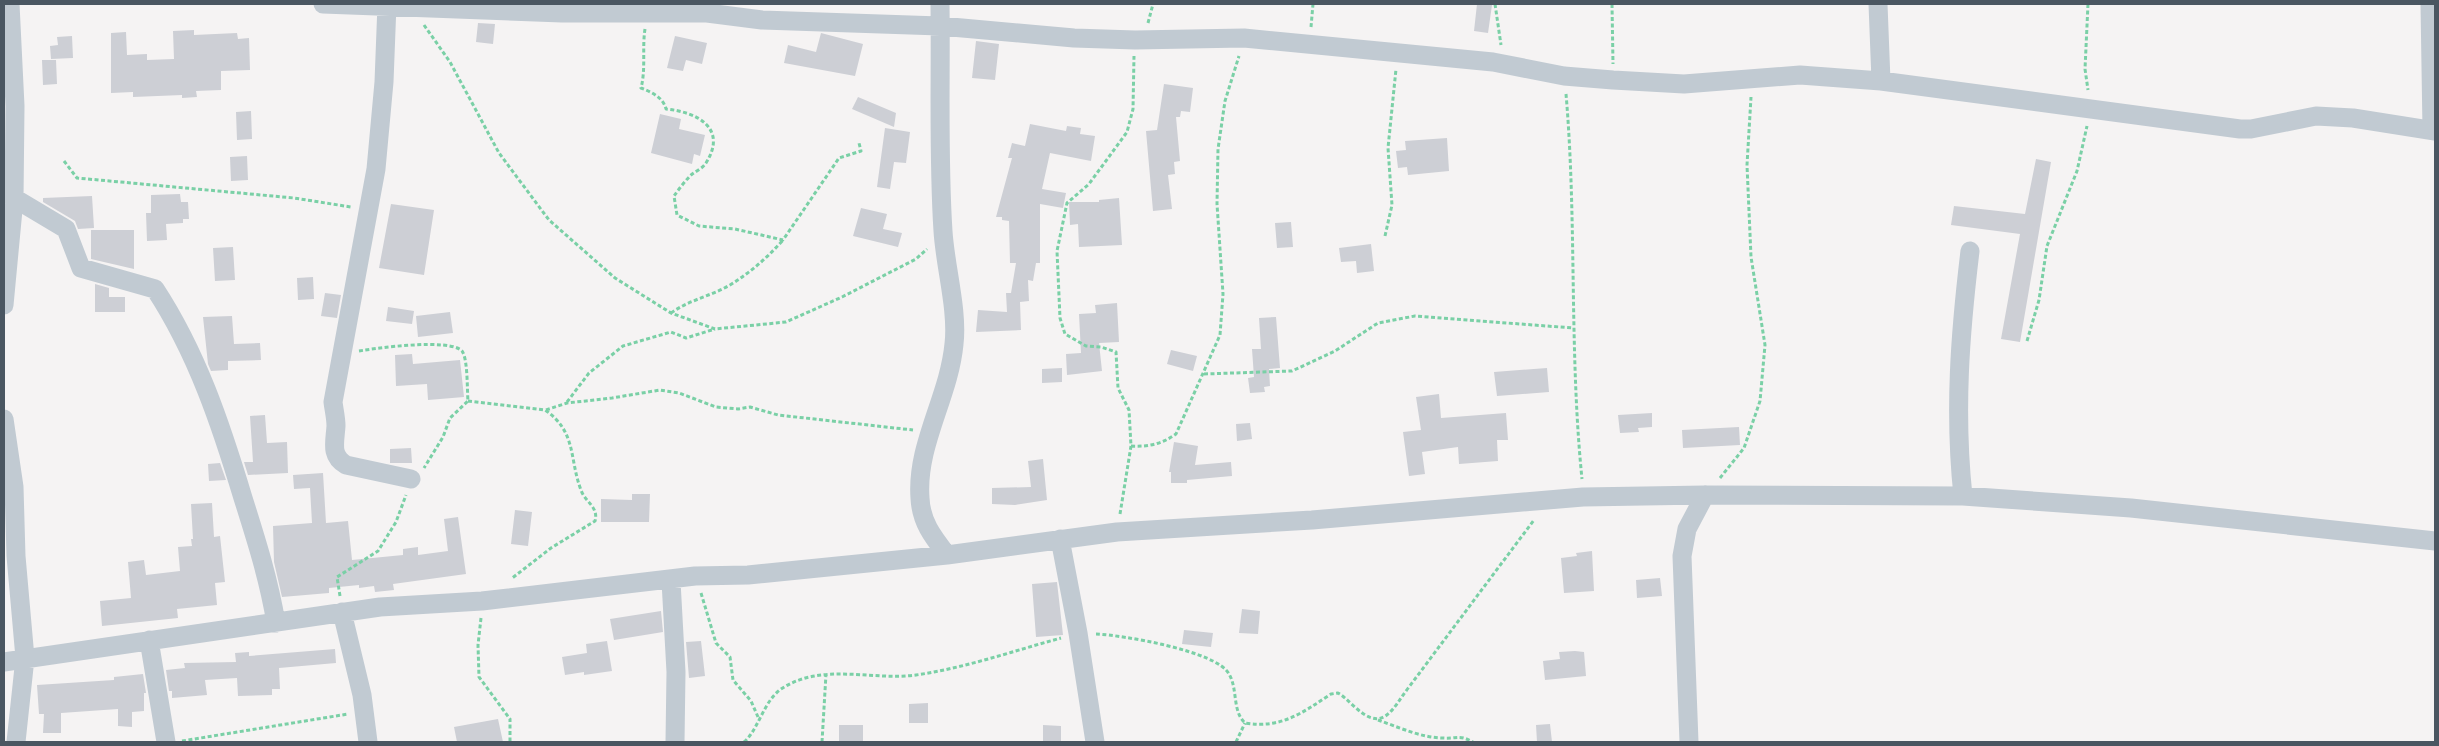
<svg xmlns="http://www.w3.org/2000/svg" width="2439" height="746" font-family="Barlow,sans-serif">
	<rect width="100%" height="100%" fill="#f5f3f3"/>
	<path fill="#cdcfd5" d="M1477,4L1492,5L1488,33L1474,31Z
		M478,23L495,24L493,44L476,42Z
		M194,30V35L237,33L238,39L249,38L250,70L221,71V90L196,91L197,97L182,98V95L133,97V92L111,93V33L126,32L127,55L147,54V60L174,59L173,31Z
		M821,33L863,44L855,76L784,63L788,45L816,52Z
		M72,36L73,58L51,59L50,46L58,45L57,37Z
		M675,36L707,43L702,64L686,60L683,71L667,68Z
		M976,41L999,44L995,80L972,78Z
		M42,60H56L57,84L43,85Z
		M1164,84L1193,88L1190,112L1181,111L1180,117H1176L1180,161L1174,162L1175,174L1168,175L1172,209L1153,211L1146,131L1157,130Z
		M858,97L896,113L894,127L852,109Z
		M251,111L252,139L237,140L236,112Z
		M660,114L681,119L679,129L705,135L700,156L694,154L692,164L651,153Z
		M1030,124L1066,131L1067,126L1081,128L1080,134L1095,136L1091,161L1050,153L1042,189L1066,193L1063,208L1040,204V263H1036L1033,281L1028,280L1029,301L1020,302L1021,330L976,332L978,310L1007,312L1006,293H1011L1016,263H1010L1009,221L1002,220V217H996L1012,158H1008L1012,143L1025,146Z
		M885,128L910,132L906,163L894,162L890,189L877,187Z
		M1447,138L1449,171L1408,175L1407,167L1398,168L1396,151L1406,150L1405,141Z
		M247,156L248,180L231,181L230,157Z
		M2036,159L2051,162L2020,342L2001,339L2020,234L1951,225L1954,206L2025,214Z
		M180,194L181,202H188L189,219H183V223L166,224L167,240L147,241L146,213H151V195Z
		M92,196L94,228L78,229L75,221L43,202V198Z
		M1119,198L1122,245L1079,247L1078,224L1070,225L1069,202H1099V200Z
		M391,204L434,210L424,275L379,268Z
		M861,208L887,214L883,229L902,233L898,247L853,236Z
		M1291,222L1293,247L1277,248L1275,223Z
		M91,230H134V269L91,259Z
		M1371,244L1374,271L1357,273L1356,261L1341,262L1339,248Z
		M233,247L235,280L215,281L213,248Z
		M313,277L314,299L298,300L297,278Z
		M95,284L109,288V297H125V312H95Z
		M325,293L341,295L337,318L321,316Z
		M1117,303L1119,342L1099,343L1102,371L1067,375L1066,354L1081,353L1079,314L1096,313L1095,305Z
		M388,307L414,311L412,324L386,321Z
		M450,312L453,333L418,337L416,316Z
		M232,316L234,344L260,343L261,360L228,361V370L211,371L208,364L203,317Z
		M1276,317L1280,368L1269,369L1270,386L1264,387L1265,392L1250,393L1248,378L1254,377L1252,349H1261L1259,318Z
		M1171,350L1197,356L1193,371L1167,364Z
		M412,354L413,364L460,360L464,397L428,400L427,384L396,386L395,355Z
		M1062,368V382L1042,383V369Z
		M1547,368L1549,392L1497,396L1494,372Z
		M1439,394L1441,418L1506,413L1508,440H1497L1498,461L1459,464L1458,447L1422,452L1425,474L1409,476L1403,432L1421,430L1416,397Z
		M1652,413V427L1638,428L1639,432L1620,433L1618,415Z
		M265,415L267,443L287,442L288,473L248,475L244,462H253L250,416Z
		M1250,423L1252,439L1237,441L1236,424Z
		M1739,427L1740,445L1683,448L1682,430Z
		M1174,442L1198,446L1195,465L1231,462L1232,476L1187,480V483H1171V472H1169Z
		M411,448L412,463H390V449Z
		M1043,459L1047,500L1015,505L992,504V488L1031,487L1028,461Z
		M220,463L226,480L209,481L208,464Z
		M323,473L326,523L348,521L352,560L403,555V549L418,547V555L448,551L444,519L458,517L466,574L393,584L394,590L375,592L374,586L359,588V585L329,588V593L282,597L274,562L273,526L312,523L310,488L294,489L293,475Z
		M632,494H650L649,522H601V499L632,500Z
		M212,503L214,537L220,536L225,582L215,583L217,605L177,609L178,618L102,626L100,601L131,598L128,562L144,560L146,575L180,571L178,547L192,546L191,539H193L191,504Z
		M515,510L532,512L528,546L511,544Z
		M1592,551L1594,591L1564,593L1561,558L1577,556L1576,553Z
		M1660,578L1662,596L1637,598L1636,580Z
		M1057,582L1063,635L1036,637L1032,584Z
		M1242,609L1260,611L1258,634L1239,633Z
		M661,611L663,632L614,640L610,619Z
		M1184,630L1213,633L1211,647L1182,644Z
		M607,641L612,671L584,675V672L565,675L562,657L587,653L586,644Z
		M701,641L705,676L689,678L686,642Z
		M335,649L336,663L279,668L280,689H272V695L238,696L237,678L205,680L207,695L172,698V691H169L166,670L185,668L184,663L236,662L235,653L249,652V656Z
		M1575,651L1584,652L1586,676L1545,680L1543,661L1560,659L1559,652Z
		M143,674L146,693H144V711L132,712V727L118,726V709L61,713V733H43L44,714H39L37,685L114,680V677Z
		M928,703V723H909V704Z
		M498,719L503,742H457L454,727Z
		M1550,724L1552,742H1537L1536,725Z
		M839,725H863V742H839Z
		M1043,725L1061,726V742H1043Z"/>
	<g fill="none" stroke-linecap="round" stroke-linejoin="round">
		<path stroke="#7ad0a6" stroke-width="3" stroke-dasharray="4 2.5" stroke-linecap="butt" d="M1495,4L1501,45
			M1612,4L1613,64
			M2088,4L2085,69L2088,90
			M1148,23L1153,4
			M424,25L450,62L499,153L549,220L615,278L671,313L715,329L786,322L842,297L916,259L927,249
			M1311,27L1313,4
			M645,29C642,48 646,69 641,88C651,92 663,97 666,109C697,112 728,128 706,163C703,168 696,171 691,175C685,181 679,189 674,196L677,215L699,226L735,229L783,240L839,158L861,151L859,143
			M1566,94C1577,222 1569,351 1582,479
			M64,161L77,178L294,198L351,207
			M1385,236L1392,205L1388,148L1396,69
			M671,313C689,300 711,296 730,285C751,272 767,258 783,240
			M2027,341L2039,300L2047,246L2077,171L2087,126
			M359,351C377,348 450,338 462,351C468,359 467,390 468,401L450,418L443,437L424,468
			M1204,374L1292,371L1335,351L1378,323L1415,316L1573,328
			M468,401L545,410C577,432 569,459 581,490C585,502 599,507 595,521L551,548L511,579
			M567,402L589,373L623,346L671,332L686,338L715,329
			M546,410L567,403L612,398L660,390L679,393L716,407L738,409L750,407L778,415L913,430
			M1131,446C1148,447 1162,444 1176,434L1220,335L1223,294L1217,204L1218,149L1225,101L1239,56
			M1720,478L1744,448L1760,401L1765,345L1751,257L1747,165L1751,97
			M1120,514L1131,446L1129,410L1118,388L1116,352L1101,347L1086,346L1065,334L1060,318L1057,251L1067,203L1089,184L1127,132L1133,109L1134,56
			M701,593L716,643L730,657L733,680L751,701L758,717
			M340,596L337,577L378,551L396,522L406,495
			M481,618L478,645L479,677L510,719V742
			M1096,634C1122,635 1217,651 1229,674C1238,689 1232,711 1245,723C1281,729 1302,713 1331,694L1338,693C1345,697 1350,703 1356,708C1384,733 1392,709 1409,687L1534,520
			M1378,720C1398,727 1422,738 1443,738C1458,739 1458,734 1473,742
			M182,741L348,714
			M744,742C759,729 763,702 781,689C822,662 871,681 916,675C965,668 1013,651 1061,638
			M822,742L826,674
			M1236,742L1245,723"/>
		<path stroke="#c1cad2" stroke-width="19" d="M323,4L562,13H707L762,20L940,26L1074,38L1135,40L1244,38L1493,62L1564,76L1613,80L1684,84L1800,75L1881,81L2240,129H2251L2316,116L2353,118L2435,131
			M387,4L384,82L376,169L333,402C334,410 336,418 336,426C335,442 330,456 346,465L411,479
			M940,4C941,79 938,155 943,231C945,266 958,310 954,344C949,397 916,445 920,498C921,522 933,537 947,555
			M1878,4L1881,81
			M2430,4L2432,130
			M4,192L66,229L81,268L155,289C197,353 221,425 243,498C256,539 269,580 276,623
			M4,305L14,199L15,106L10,4
			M4,419L14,487L16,556L25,658L16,742
			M1963,496C1954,412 1960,334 1970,251
			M1060,539L1078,633L1095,742
			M671,581L676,672L675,742
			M342,612L362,695L368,742
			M149,640L166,742
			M4,662L380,607L482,601L695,576L748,575L947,555L1117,532L1312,520L1583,497L1705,495L1963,496L2131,508L2435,541
			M1689,742L1682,556L1687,529L1705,495"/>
	</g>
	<rect width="2439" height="746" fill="none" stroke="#4a5661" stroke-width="10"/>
</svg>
